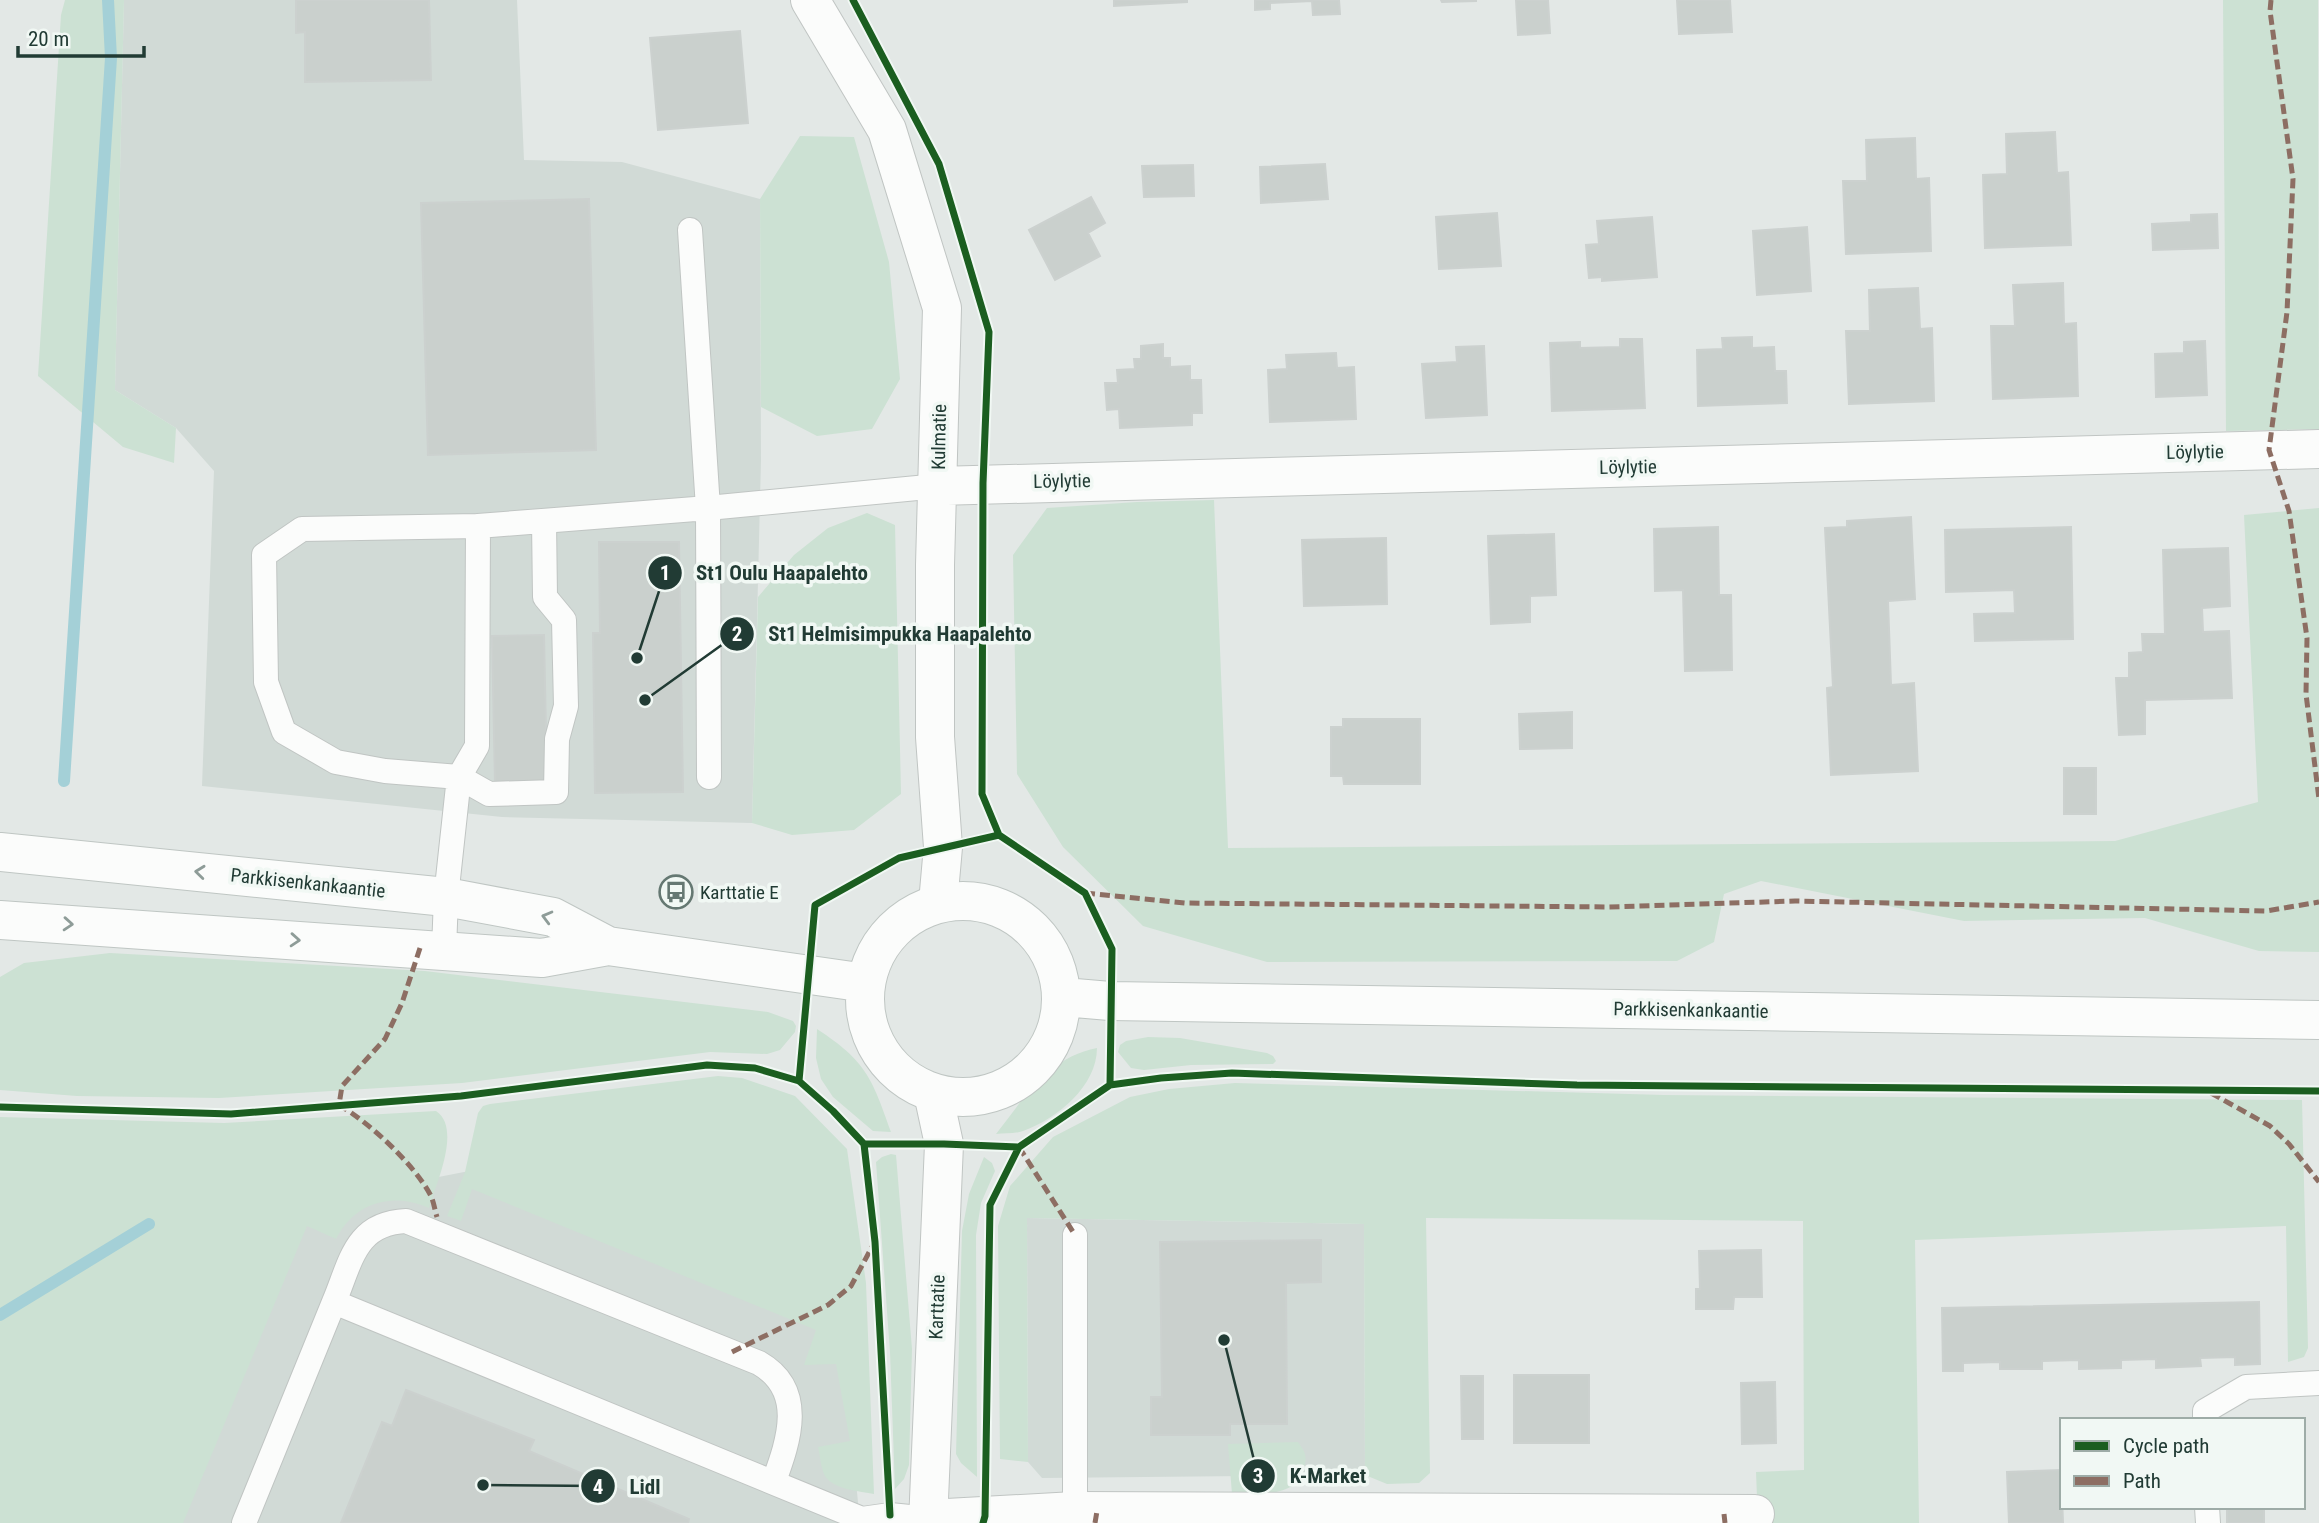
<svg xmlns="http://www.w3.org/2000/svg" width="2319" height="1523" font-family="'Roboto Condensed',sans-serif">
	<rect width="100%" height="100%" fill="#e3e8e6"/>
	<path fill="#d1dad6" d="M124,0H517L524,160L622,162L760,199L761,460L752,823L502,817L202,786L214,471L176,428L115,390Z
		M487,1170L838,1296L860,1523H162L306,1203L464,1172Z
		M1027,1218L1364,1224L1365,1475L1042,1478L1028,1462Z"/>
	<path fill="#cce1d3" d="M65,0H124L115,390L176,428L174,463L123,447L38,376L61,15Z
		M2223,0H2318L2319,429L2226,431Z
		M800,136L854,137L889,262L900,379L872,429L817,436L761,407L760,199Z
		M1214,500L1228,848L2115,841L2258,802L2244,515L2319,508V952L2259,951L2145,918L1964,921L1761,881L1724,894L1714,942L1677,961L1267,962L1143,926L1063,847L1017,774L1013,555L1047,508L1137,502Z
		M867,513L895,525L901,794L854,830L792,835L752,823L758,597L794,555L828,528Z
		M110,953L425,971L768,1012L793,1021L796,1026L795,1032L780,1050L767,1054L710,1052L462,1083L219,1098L77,1096L0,1090V977L24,963Z
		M817,1029C866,1061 872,1078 891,1132L873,1131L833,1097L821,1079L816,1058Z
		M1148,1037L1180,1038L1267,1053L1273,1056L1276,1061L1273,1064L1191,1065L1144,1070L1131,1068L1118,1052L1120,1045L1126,1041Z
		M1097,1048C1097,1086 1057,1119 1023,1131C1014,1134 1005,1133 996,1134C1024,1098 1049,1057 1097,1048Z
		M718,1076L742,1078L795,1096L847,1149L866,1283L874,1494C860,1491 834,1490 825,1476C821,1469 820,1455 818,1447L850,1441L836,1364L804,1365L816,1330L472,1189L461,1221L447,1216L465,1172L478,1113L483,1106L490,1104Z
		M1235,1083L1664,1095L2302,1100L2308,1348L2304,1357L2288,1362L2286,1226L1915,1240L1919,1523H1758L1756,1472L1804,1470L1803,1221L1426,1218L1430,1473L1419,1483L1387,1484L1365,1475L1364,1224L1027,1218L1028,1462L1000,1459L998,1226L1010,1186L1053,1137L1130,1097L1169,1089Z
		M436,1111C462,1128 436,1184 429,1208C392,1191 354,1203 336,1239L307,1226L183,1523H0V1117L224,1123Z
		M891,1154L896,1155L912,1349L909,1465L904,1479L895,1489L890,1352L876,1162L882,1157Z
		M984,1157L992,1163L995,1171L981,1203L976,1235L977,1477L961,1463L956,1454L962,1231L969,1194Z
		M1298,1442C1304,1450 1308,1456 1304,1467C1302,1471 1300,1479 1297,1482C1284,1496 1249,1495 1232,1494L1228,1444Z"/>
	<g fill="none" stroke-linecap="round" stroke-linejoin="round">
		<path stroke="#a4d0d7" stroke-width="12" d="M64,781L111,58L108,0
			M0,1315L149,1224"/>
	</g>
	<path fill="#cad0cd" stroke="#ccd1cf" stroke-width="2" d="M296,0H429L431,80L305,82V32L296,33Z
		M1114,0H1187V2L1114,6Z
		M1255,0H1339L1340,14L1313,15L1312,1L1270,3V9L1255,10Z
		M1441,0H1476V1L1442,2Z
		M1516,0H1548L1550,33L1518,35Z
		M1677,0H1730L1732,32L1679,34Z
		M740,31L748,123L658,130L650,38Z
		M2055,132L2057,173L2068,172L2071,245L1985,248L1983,175L2007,174L2006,134Z
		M1915,138L1916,179L1929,178L1931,251L1846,254L1843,181H1867L1866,140Z
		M1325,164L1328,199L1261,203L1260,167Z
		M1193,165L1194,196L1144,197L1142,166Z
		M1091,197L1105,223L1088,233L1100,256L1055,280L1029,230Z
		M589,199L596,450L428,455L421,203Z
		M1497,213L1501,266L1439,269L1436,217Z
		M2217,214L2218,248L2153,250L2152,224L2191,222V215Z
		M1652,217L1657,277L1602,281V277L1589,278L1586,245L1599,244L1597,221Z
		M1807,227L1811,291L1757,295L1753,231Z
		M2063,283L2064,324L2076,323L2078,396L1993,399L1991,326H2015L2013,285Z
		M1918,288L1920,329L1932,328L1934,401L1849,404L1846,331H1870L1869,290Z
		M1752,337V348L1774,347L1775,371H1786L1787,403L1698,406L1697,350L1723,349L1722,338Z
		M1620,339H1642L1645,408L1552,411L1550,343L1580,342V348L1620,347Z
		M2205,341L2207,395L2156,397L2155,354L2184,353V342Z
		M1163,344V358H1170V367L1190,366V380H1201L1202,413H1192V425L1120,428L1119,409L1107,410L1105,383H1118L1117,370L1135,369L1134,359H1141V346Z
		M1484,346L1487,415L1426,418L1422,364L1457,362L1456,347Z
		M1336,353L1337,368L1354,367L1356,419L1270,422L1268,370L1287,369L1286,355Z
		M1911,517L1915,599L1888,601L1891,685L1914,683L1918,771L1831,775L1827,688L1833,687L1825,528L1847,527V521Z
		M1718,527L1719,595H1731L1732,670L1685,671L1683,590L1655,591L1654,529Z
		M2071,527L2073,639L1975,641L1974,614L2015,613L2014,590L1946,592L1945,530Z
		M1554,534L1556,595L1530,596V622L1491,624L1488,536Z
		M1386,538L1387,604L1304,606L1302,540Z
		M599,542H679L683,792L595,793L593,633H600Z
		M2228,548L2230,606L2202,608L2203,632L2229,631L2232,698L2145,700V734L2119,735L2116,678H2129V653L2143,652L2142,634H2165L2163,550Z
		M544,635L547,781L495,783L492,636Z
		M1572,712V748L1520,749L1519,714Z
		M1343,719H1420V784H1344L1343,776H1331V727H1343Z
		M2064,768H2096V814H2064Z
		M1321,1240V1282L1286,1283L1287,1424H1230V1435H1151V1397H1162L1160,1242Z
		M1761,1250L1762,1297H1734L1733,1309H1696V1289H1700L1699,1251Z
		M2259,1302L2260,1364L2235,1365V1357L2200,1358L2201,1366L2156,1368V1359L2121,1360V1368L2079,1369V1360L2042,1361V1369H2000V1362L1963,1363V1371H1943L1942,1308Z
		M1514,1375H1589V1443H1514Z
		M1461,1376H1483V1439H1462Z
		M1775,1382L1776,1443L1742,1444L1741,1383Z
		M406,1390L534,1440L529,1451L689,1519L688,1523H341L382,1422L392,1426Z
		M2061,1470L2063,1523H2009L2007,1472Z
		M2227,1507H2264V1523H2227Z"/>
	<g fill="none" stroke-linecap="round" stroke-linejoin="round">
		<defs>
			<path id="lane" d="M690,230L708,508L709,777
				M478,526L302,529L264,555L266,682L284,732L336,762L385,771L459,777L489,794L556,792L557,739L566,706L564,620L545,597L544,521
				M444,950L446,897L459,777L477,746L478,526L708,508L938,486
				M1075,1235V1511
				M2205,1420V1411L2246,1387L2319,1383
				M774,1481C789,1440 806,1390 759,1363L406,1221C355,1223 351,1262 334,1302L862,1519L890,1515L929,1519
				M2207,1507L2208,1523
				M244,1523L334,1302"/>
			<path id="street" d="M810,0L887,130L942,308L935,565V737L943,847L938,903
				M938,486L2319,449
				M929,1519L1075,1511L1755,1514
				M928,1523L944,1144L933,1093"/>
			<path id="secondary" d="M0,852L446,897L553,917L608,946L866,983
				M865 999a98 98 0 1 1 196 0a98 98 0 1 1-196 0Z
				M0,920L542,958L608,946
				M1063,997L1110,1001L2319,1020"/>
		</defs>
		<use href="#lane" stroke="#c0c5c3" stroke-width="26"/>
		<use href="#street" stroke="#c0c5c3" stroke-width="40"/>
		<use href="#secondary" stroke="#bfc6c3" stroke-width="40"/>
		<use href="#lane" stroke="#fbfcfb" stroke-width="24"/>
		<use href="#street" stroke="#fbfcfb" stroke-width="38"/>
		<use href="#secondary" stroke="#fbfcfb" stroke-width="38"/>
		<path stroke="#8d6e63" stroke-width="5" stroke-dasharray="10 5" stroke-linecap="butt" d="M2271,0L2270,11L2293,179L2287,312L2269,450L2289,511L2307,638L2306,694L2319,799
			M1085,893L1185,903L1608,907L1795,901L2266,911L2319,902
			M420,948L402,1003L385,1039L342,1086L339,1105C370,1123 414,1164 431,1196C434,1203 435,1211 437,1217
			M2211,1093L2270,1126L2289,1144L2319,1182
			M1019,1147L1075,1235
			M732,1352L828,1305L851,1286L873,1245
			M1724,1514L1725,1523
			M1095,1523L1097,1511"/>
		<defs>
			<path id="cycleway" d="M853,0L939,164L989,332L983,483L982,794L999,835L1085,893L1112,949L1110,1085
				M799,1081L815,905L899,858L999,835
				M0,1107L231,1114L461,1096L707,1065L755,1068L799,1081L833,1111L864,1144H944L1019,1147L1110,1085L1161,1078L1232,1073L1577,1085L2319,1091
				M864,1144L875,1242L890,1515
				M983,1523L985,1516L990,1205L1019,1147"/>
		</defs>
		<use href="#cycleway" stroke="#f1f8f4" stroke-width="11"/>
		<use href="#cycleway" stroke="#1b5e20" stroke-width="7"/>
	</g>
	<defs><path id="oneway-chevron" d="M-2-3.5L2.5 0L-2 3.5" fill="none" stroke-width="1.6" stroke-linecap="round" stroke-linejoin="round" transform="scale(1.75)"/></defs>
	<g stroke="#8e9c98">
		<use href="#oneway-chevron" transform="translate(200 872) rotate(-174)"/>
		<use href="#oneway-chevron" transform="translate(547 917) rotate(-165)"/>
		<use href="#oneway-chevron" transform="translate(68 924) rotate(4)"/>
		<use href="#oneway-chevron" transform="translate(295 940) rotate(4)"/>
	</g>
	<defs>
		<symbol id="bus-ring" viewBox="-11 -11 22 22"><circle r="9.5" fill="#f1f8f4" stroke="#657872" stroke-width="1.5"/><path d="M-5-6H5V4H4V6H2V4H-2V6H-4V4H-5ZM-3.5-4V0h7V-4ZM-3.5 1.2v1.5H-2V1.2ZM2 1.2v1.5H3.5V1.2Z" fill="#657872"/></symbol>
	</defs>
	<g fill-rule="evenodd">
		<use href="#bus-ring" x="657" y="873" width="38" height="38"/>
	</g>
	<g text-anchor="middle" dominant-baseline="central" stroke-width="7" stroke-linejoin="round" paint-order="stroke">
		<g font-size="19" fill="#213b34" stroke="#f1f8f4">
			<text transform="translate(939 437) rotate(-89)">Kulmatie</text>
			<text transform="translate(2195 452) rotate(-1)">Löylytie</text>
			<text transform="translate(1628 467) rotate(-1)">Löylytie</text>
			<text transform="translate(1062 481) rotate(-1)">Löylytie</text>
			<text transform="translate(308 883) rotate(6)">Parkkisenkankaantie</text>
			<text transform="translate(1691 1010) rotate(1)">Parkkisenkankaantie</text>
			<text transform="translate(937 1307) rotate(-88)">Karttatie</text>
		</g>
		<g font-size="19" fill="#213b34" stroke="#f1f8f4" text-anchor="start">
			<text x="700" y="892">Karttatie E</text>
		</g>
	</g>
	<path fill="none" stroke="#213b34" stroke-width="2.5" d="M637 658L665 573M645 700L737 634M1224 1340L1258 1476M483 1485L598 1486"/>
	<g fill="#213b34" stroke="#f1f8f4" stroke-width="2.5">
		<circle cx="637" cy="658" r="7"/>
		<circle cx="645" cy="700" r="7"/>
		<circle cx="1224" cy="1340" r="7"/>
		<circle cx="483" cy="1485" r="7"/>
		<circle cx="665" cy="573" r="18"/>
		<circle cx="737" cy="634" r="18"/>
		<circle cx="1258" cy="1476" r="18"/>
		<circle cx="598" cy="1486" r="18"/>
	</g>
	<g font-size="21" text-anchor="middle" font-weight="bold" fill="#fff">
		<text x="665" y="580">1</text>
		<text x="737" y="641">2</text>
		<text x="1258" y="1483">3</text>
		<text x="598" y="1494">4</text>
	</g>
	<g font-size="21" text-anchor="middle" font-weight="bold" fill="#213b34" stroke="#f1f8f4" stroke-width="7" stroke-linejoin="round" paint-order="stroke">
		<text x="782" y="580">St1 Oulu Haapalehto</text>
		<text x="900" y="641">St1 Helmisimpukka Haapalehto</text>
		<text x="1328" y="1483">K-Market</text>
		<text x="645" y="1494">Lidl</text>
	</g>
	<rect x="2060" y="1418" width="245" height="91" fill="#f1f8f4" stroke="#9eaca7" stroke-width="2"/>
	<rect x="2074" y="1441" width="35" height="10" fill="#1b5e20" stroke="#9eaca7" stroke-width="2"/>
	<text x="2123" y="1453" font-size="21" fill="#213b34">Cycle path</text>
	<rect x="2074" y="1476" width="35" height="10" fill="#8d6e63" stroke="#9eaca7" stroke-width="2"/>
	<text x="2123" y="1488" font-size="21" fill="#213b34">Path</text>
	<path d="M18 46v10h126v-10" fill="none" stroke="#213b34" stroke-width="3.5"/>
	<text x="28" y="46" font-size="21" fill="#213b34" stroke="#f1f8f4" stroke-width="5" paint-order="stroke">20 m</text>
</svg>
